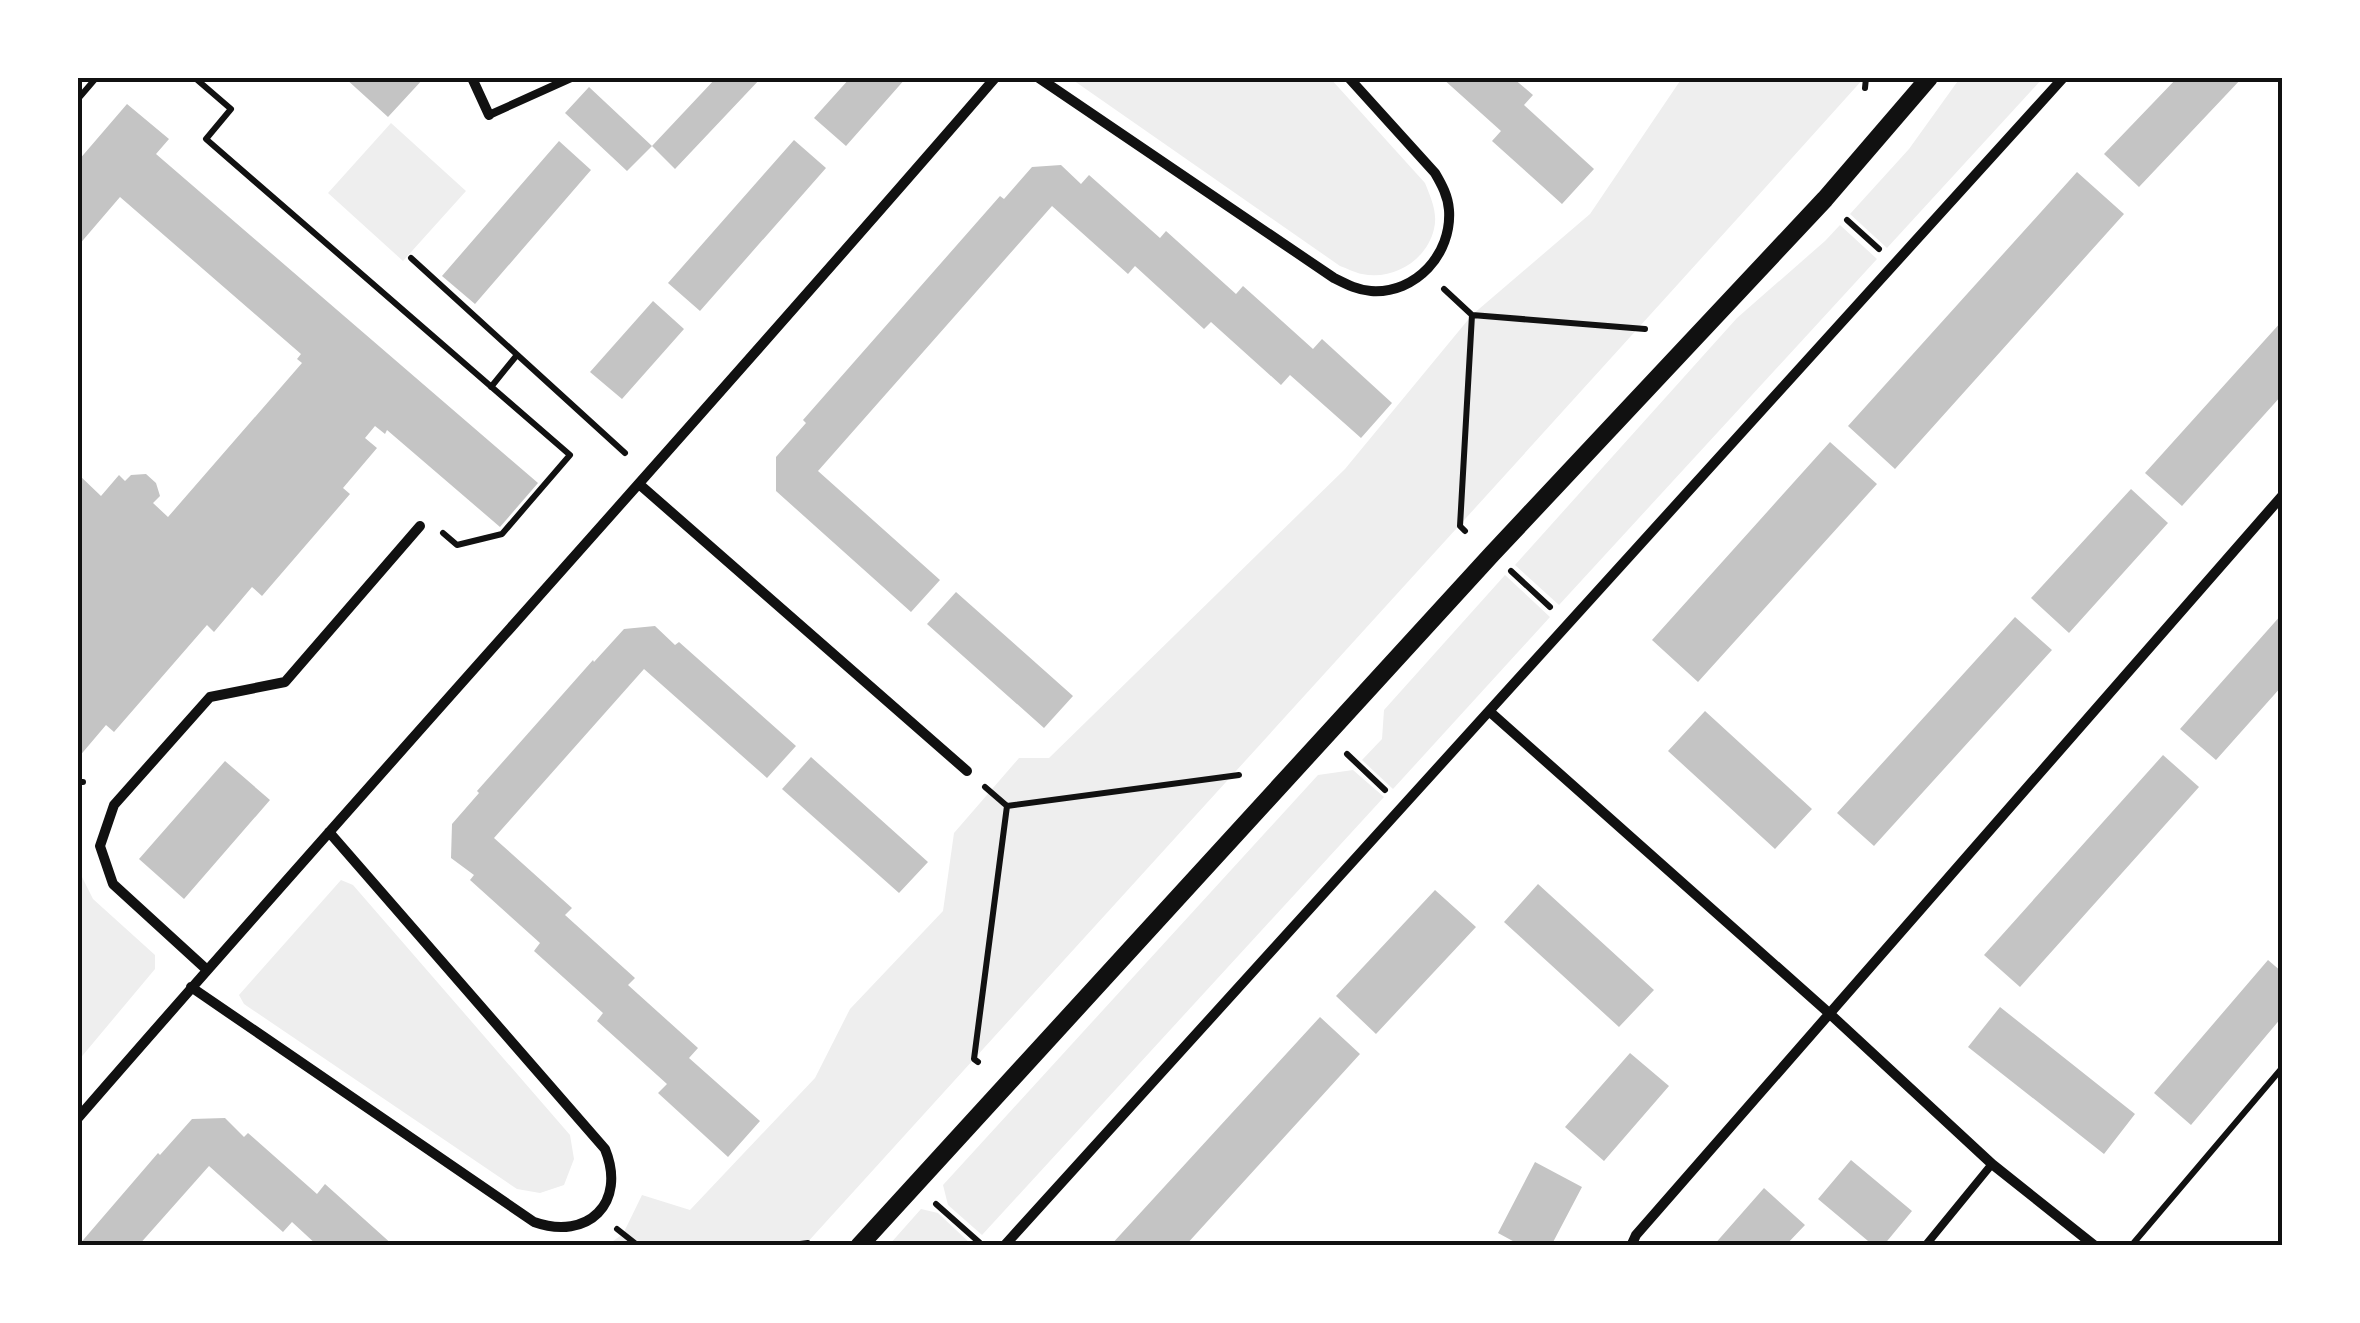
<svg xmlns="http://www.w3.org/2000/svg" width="2360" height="1323" font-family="Quicksand,sans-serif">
	<rect width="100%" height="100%" fill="#fff"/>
	<path fill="#eee" d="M1070,78H1330L1425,183C1431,198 1438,213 1434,229C1427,260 1393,281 1362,274C1355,273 1347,268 1340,266Z
		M1682,78H1864C1513,468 1158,856 805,1245L606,1246L623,1234L642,1195L690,1210L815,1078L850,1009L943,911L954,833L1019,758H1049L1345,469L1472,315L1590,214Z
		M1960,78H2043L1887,248L1850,214L1909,149Z
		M391,123L466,191L403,261L328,193Z
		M1840,225L1877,259L1559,605L1515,565L1737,318L1825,241Z
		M1505,575L1550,617L1393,789L1362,760L1382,739L1384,710Z
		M1353,770L1384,797L982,1235L948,1205L943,1185L1318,775Z
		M78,869L93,899L155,955V969L78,1061Z
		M341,880L353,885L570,1135L574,1159L564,1185L540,1193L517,1189L244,1004L239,995Z
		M921,1209L938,1213L972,1245H889Z"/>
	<path fill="#c4c4c4" d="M345,78H424L388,117Z
		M716,78H761L675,169L652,146Z
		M850,78H906L846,146L814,118Z
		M1442,78H1513L1533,95L1524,105L1594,169L1562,204L1492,141L1501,131Z
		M2177,78H2242L2139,187L2104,154Z
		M589,87L652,146L627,171L565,113Z
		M127,104L169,139L156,154L538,483L500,527L387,430L385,434L375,426L365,438L377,448L343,488L350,494L262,596L252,587L214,632L207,625L114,732L106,725L78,758V474L101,496L119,475L125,481L131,475L146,474L156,483L160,496L153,503L168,517L302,363L297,359L301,354L120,197L78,246V161Z
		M794,140L826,168L700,311L668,283Z
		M559,141L591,170L475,304L442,276Z
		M1061,165L1081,184L1089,175L1160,238L1166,231L1236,294L1243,286L1313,349L1322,339L1392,403L1361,438L1290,375L1281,385L1211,322L1204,329L1135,266L1128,274L1052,206L818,471L940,580L911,612L776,491V457L806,423L803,420L1000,196L1004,199L1032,167Z
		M2077,172L2124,214L1895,469L1848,426Z
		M653,301L684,329L622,399L590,372Z
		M2282,321V395L2182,506L2145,473Z
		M1830,442L1877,484L1698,682L1652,640Z
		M2131,489L2168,523L2069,633L2031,598Z
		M956,592L1073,696L1044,728L927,624Z
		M2282,614V686L2216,760L2180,729Z
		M2015,617L2052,650L1874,846L1837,813Z
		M655,626L675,645L679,642L796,746L767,778L644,669L494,838L572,908L565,915L635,978L628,985L698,1048L689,1058L760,1121L728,1157L658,1093L667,1084L597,1021L603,1013L534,951L540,943L470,880L474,875L451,858L452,824L479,793L477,791L593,660L594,662L624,629Z
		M1705,711L1812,809L1775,849L1668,751Z
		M2163,755L2199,787L2020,987L1984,955Z
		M811,757L928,862L899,893L782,789Z
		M225,761L270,800L184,899L139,859Z
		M1538,884L1654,990L1619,1027L1504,922Z
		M1435,890L1476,927L1376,1034L1336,996Z
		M2268,960L2282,972V1017L2191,1125L2154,1093Z
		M2000,1007L2135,1114L2104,1154L1968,1047Z
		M1320,1017L1360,1054L1185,1246H1110Z
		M1630,1053L1669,1086L1604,1161L1565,1127Z
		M225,1118L244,1137L248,1133L317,1194L325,1184L394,1246H318L292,1222L283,1232L209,1166L138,1246H78L158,1153L160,1155L192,1119Z
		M1851,1160L1912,1211L1883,1246H1874L1818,1199Z
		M1535,1162L1582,1187L1551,1246H1522L1498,1233Z
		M1764,1188L1805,1225L1785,1246H1713Z"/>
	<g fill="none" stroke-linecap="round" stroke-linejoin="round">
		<path stroke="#111" stroke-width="6" d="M195,78L231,109L206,139L570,455L502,534L457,545L443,533
			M1865,88L1866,78
			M78,99L96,78
			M1847,220L1879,249
			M411,258L625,453
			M1444,289L1472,315
			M491,387L517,355
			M1465,531L1460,526L1472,315L1645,329
			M1511,571L1550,607
			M1347,754L1385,790
			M78,782H83
			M985,787L1007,806
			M978,1062L974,1059L1007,806L1239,775
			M936,1204L980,1243
			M617,1229L636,1244
			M784,1246L808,1243L811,1246
			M2131,1246L2282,1068"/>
		<path stroke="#111" stroke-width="8" d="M489,115L571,78
			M1925,1246L1992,1164"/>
		<path stroke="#111" stroke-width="10" d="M472,78L489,115
			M1039,78L1334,278C1346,284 1357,290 1371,291C1416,294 1452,254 1449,210C1448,196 1442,185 1435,173L1349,78
			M639,484L967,771
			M1489,711L1830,1014L1992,1164L2095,1246
			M206,969L113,884L100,846L114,805L210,697L285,682L420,526
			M191,987L534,1222C588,1241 627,1203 605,1149L329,832
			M78,1118C381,769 693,428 995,78
			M1004,1246L2063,78
			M1631,1246L1636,1235L2282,496"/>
		<path stroke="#111" stroke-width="18" d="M859,1246L1492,554L1825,199L1929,78"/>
	</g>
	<rect width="2360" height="1323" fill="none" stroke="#ffffff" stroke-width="160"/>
	<rect x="80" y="80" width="2200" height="1163" fill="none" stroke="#111" stroke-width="4"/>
</svg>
